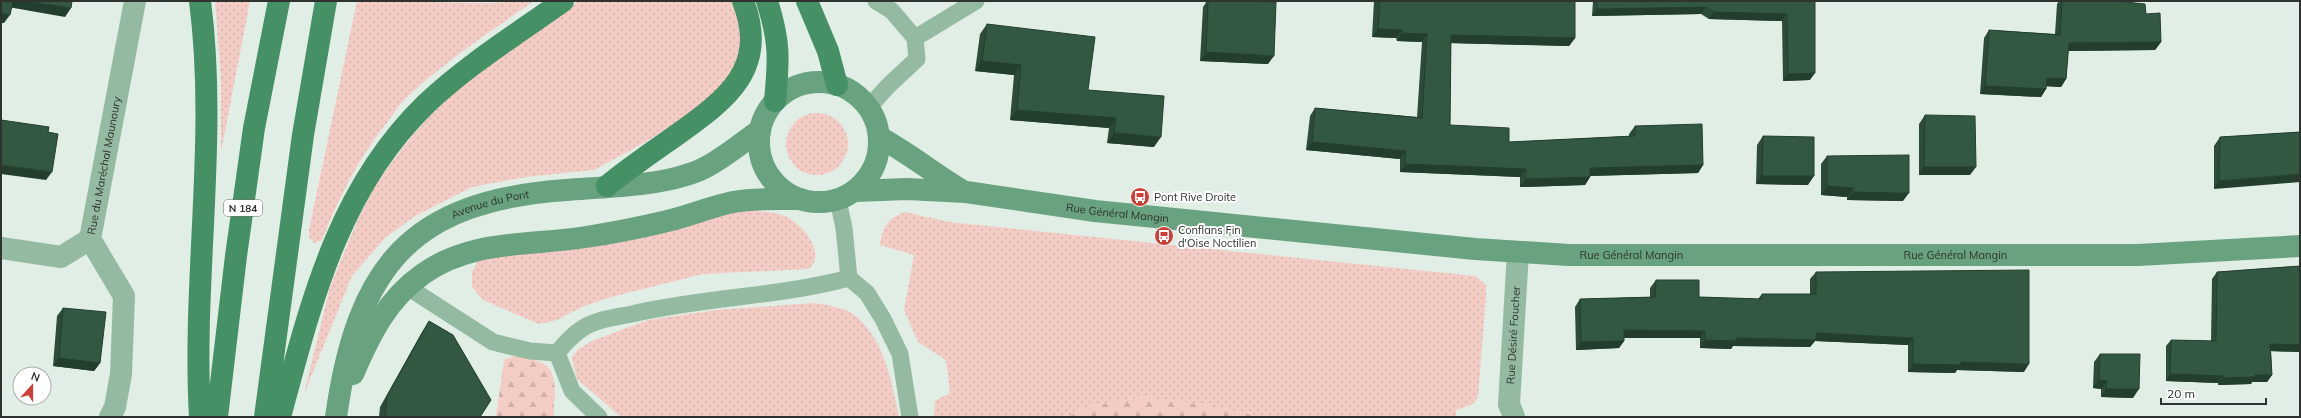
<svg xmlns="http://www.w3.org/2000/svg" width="2301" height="418" font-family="Mulish,sans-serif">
	<defs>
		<pattern id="grass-dots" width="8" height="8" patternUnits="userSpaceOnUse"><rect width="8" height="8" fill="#f4ccc6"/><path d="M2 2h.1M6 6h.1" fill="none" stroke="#d2b0aa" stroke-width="1.8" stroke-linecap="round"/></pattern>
		<pattern id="forest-firs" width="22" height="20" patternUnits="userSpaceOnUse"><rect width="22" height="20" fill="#f4ccc6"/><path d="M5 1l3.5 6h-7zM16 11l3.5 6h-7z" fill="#d2b0aa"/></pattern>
	</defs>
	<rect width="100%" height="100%" fill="#e1eee5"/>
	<path fill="url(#grass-dots)" d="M215,1H250L221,152V78Z
		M357,1L487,3L534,1C490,32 444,62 405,99C399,105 394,113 388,121C359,157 339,197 322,240L314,243L309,237V230Z
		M579,1H732L739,13L743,40L733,76L699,108L642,144L594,170L526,177L472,187L415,216L385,238L352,276L304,394L330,287L358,219L375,186L403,147L425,121L460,87Z
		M786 144a31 31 0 1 1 62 0a31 31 0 1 1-62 0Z
		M750,210C762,212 776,212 787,217C803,225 828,255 808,269L703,274L611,297L582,307L557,320L539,324L483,300L472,287V272L478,260Z
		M905,212L949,222L1475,276L1486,285V297L1478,397L1473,404L1456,410V417H1259L1214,406L1144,397L1091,406L1067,417H934L935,401L950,393L946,360L918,342L904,310L914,255L880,245C883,226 887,219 905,212Z
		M814,303C827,305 842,307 853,314C884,337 892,382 899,417H621L577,379L572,358L577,350L592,341L648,320L716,310Z"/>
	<path fill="url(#forest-firs)" d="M514,356C543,361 555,362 555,395C554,402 553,410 555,417H496L504,360Z
		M1144,397L1214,406L1259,417H1067L1091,406Z"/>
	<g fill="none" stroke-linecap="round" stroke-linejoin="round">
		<path stroke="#95baa2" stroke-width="17" d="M915,38L976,1
			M868,108L889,85L917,59L915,38L892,11L876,1
			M838,200L844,228L849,278L867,293L883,319L900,354L910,417
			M406,286L493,342L530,351L557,353
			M557,353C565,343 572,335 583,328C597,319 617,317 632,314C704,297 778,297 849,278
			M557,353L572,391L599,417"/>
		<g stroke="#95baa2" stroke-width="22">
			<path d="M1,248L61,257L90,239"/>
			<path id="s1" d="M110,417L115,407L121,374L124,296L90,239L135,1"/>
			<path id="s2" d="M1514,417L1509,404L1518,252"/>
		</g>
		<g stroke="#69a27f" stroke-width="22">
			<circle cx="819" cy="142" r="60"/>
			<path d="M879,137C909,153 934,174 963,191"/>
			<path id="s3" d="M855,191L907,189L966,192L1095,211L1475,249L1569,255H2138L2300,246"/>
			<path d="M353,374C370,335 387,299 423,274C472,239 530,246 586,237C612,233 638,228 663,222C687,217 709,207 733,202C755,198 778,199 800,199"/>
			<path id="s4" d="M336,417C357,267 410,201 566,190C605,187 664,186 700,170C721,161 741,143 760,130"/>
		</g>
		<path stroke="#469066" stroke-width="22" d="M200,1C218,139 192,279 200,417
			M767,1C780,42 779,59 775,101
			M807,1L828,51L837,85
			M607,186C630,167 654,151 678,134C727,99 769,68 743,1
			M217,417L236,256L254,128L279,1
			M265,417L303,135L326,1
			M280,417C311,303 338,189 426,104C467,65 517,34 563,1"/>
	</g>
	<path fill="#2c4c39" d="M1207,1H1250L1268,64L1200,61L1203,7Z
		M1374,1H1575V38L1569,46L1451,43L1450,125L1509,142L1629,136V134L1635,126L1703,165L1698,173L1590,176V177L1585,185L1520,187V177L1400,172V159L1306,150L1310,116L1315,108L1417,117L1422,42L1397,41L1396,38L1372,37Z
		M1593,1H1815L1810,80L1783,81L1782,21L1709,19L1701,14L1592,16Z
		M2059,1H2116L2146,14L2161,42L2155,50L2068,51L2066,79L2061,87L2046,86V89L2041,97L1980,94L1984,38L1989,30L2055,34L2057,4Z
		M987,24L1088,90L1154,147L1107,143L1109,128L1010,120L1014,75L975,71L980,34Z
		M1925,115L1970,175H1919V124Z
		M2300,132L2214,189V146L2220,137Z
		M1763,136L1808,185L1756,184L1757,145Z
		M1827,156L1903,201L1847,200V197L1821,195V164Z
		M2300,266V352L2271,351L2272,375L2267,382H2252L2251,384L2218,385V383L2166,381V346L2171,340L2211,341L2212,279L2217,272Z
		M1816,272L2024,372L1957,370L1955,373L1908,372V345L1815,341L1810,347L1733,346L1731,349L1700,348V338H1624V341L1619,348L1576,350L1575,307L1580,299L1650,297V288L1656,280L1699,297L1758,299L1762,294H1810V279Z
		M63,308L100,363L94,371L53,366L57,316Z
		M429,321L480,417H379L380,407L422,332Z
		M2100,354L2133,398L2101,397V389L2093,388L2094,362Z"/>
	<path fill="#243e2e" d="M12,1H26L71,8L65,17L8,7Z
		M1706,7L1701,14L1592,16L1597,9Z
		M1714,12L1787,14L1782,21L1709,19Z
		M1,13L10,15L4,23H1Z
		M1378,29L1402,30L1396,38L1372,37Z
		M1402,33L1427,34L1422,42L1397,41Z
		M1451,35L1575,38L1569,46L1446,43Z
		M2161,42L2155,50L2063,51L2069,43Z
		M1206,52L1274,56L1268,64L1200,61Z
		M982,61L1021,65L1014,75L975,71Z
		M1815,73L1810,80L1783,81L1788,74Z
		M2047,78L2066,79L2061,87L2041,86Z
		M1985,86L2046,89L2041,97L1980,94Z
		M1017,110L1116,118L1109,128L1010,120Z
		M1114,133L1161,137L1154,147L1107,143Z
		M1312,142L1406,151L1400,159L1306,150Z
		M1405,164L1526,169L1520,177L1400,172Z
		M1,165L52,172L46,180L1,174Z
		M1703,165L1698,173L1585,176L1590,168Z
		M1924,167H1976L1970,175H1919Z
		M2300,174V182L2214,189L2219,181Z
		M1762,176H1814L1808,185L1756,184Z
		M1590,177L1585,185L1520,187L1526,179Z
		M1827,186L1853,188L1847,197L1821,195Z
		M1853,192L1909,193L1903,201L1847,200Z
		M1624,330L1705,331L1700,338H1618Z
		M1816,333L1913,338L1908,345L1815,341L1810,347L1733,346L1731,349L1700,348L1705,340Z
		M1624,341L1619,348L1576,350L1581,342Z
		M2270,344L2300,345V352L2266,351Z
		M59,358L100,363L94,371L53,366Z
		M1961,362L2029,364L2024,372L1957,370L1955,373L1908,372L1913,364Z
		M2170,374L2223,376L2218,383L2166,381Z
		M2255,375H2272L2267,382H2252L2251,384L2218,385L2223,378Z
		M2099,380L2107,381L2101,389L2093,388Z
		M2106,389H2139L2133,398L2101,397Z"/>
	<path fill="#335842" stroke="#243e2e" d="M1,1H13L10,15L1,13Z
		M26,1H72L71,8Z
		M1208,1H1250L1276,2L1274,56L1206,52Z
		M1380,1H1575V38L1451,35L1450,125L1509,128V142L1635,136V126L1702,124L1703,165L1590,168V177L1526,179V169L1405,164L1406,151L1312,142L1315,108L1422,118L1427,34L1402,33V30L1378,29Z
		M1597,1H1815V73L1788,74L1787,14L1714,12L1706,7L1597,9Z
		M2062,1H2116L2145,4L2146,14L2160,13L2161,42L2069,43L2066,79L2047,78L2046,89L1985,86L1989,30L2060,35Z
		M987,24L1095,37L1088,90L1164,96L1161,137L1114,133L1116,118L1017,110L1021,65L982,61Z
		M1925,115L1975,116L1976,167H1924Z
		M1,120L49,127L48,132L58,134L52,172L1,165Z
		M2300,132V174L2219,181L2220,137Z
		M1763,136L1814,137V176H1762Z
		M1909,155V193L1853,192V188L1827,186V156Z
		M2300,266V345L2270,344L2272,375H2255V377L2223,378V376L2170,374L2171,340L2216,341L2217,272Z
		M2029,270V364L1961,362V365L1913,364V338L1816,333V340L1736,338V341L1705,340V331L1624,330V341L1581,342L1580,299L1655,297L1656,280H1699V297L1762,299V294H1816V272Z
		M63,308L106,312L100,363L59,358Z
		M429,321L453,335L491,400L480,417H385L387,396Z
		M2100,354H2140L2139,389H2106L2107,381L2099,380Z"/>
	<defs>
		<symbol id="bus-disc" viewBox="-11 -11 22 22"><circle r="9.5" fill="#ce3f38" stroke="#fff"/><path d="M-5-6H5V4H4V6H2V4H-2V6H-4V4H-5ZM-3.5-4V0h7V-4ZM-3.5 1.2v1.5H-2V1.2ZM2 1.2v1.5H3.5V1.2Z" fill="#fff"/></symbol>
	</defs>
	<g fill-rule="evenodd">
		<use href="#bus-disc" x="1129" y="186" width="22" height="22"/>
		<use href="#bus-disc" x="1153" y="225" width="22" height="22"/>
	</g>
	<g text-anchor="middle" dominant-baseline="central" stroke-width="4" stroke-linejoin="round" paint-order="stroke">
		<rect fill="#fff" stroke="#6d706d" stroke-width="1" x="224" y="200" width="38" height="16" rx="3"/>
		<g font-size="10" font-weight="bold" fill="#2e332f">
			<text x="243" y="208">N 184</text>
		</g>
		<g font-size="11" fill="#2e332f" stroke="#fff">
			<text stroke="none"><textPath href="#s1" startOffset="264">Rue du Maréchal Maunoury</textPath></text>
			<text stroke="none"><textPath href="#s4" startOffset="284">Avenue du Pont</textPath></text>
			<text stroke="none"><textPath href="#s3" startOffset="264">Rue Général Mangin</textPath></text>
			<text stroke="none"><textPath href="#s3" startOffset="1104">Rue Général Mangin</textPath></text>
			<text stroke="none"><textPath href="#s3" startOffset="780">Rue Général Mangin</textPath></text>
			<text stroke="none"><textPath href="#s2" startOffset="83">Rue Désiré Foucher</textPath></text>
		</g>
		<g font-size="11" fill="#2e332f" stroke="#fff" text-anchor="start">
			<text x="1154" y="197">Pont Rive Droite</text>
			<text x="1178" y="230">Conflans Fin<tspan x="1178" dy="13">d'Oise Noctilien</tspan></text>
		</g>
	</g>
	<rect width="2301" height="418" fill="none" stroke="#2e332f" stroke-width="4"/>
	<g transform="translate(32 386) rotate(21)"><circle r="19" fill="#ffffff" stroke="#abadac"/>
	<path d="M0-3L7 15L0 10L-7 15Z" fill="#ce3f38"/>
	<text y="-6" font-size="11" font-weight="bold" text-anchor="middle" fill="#2e332f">N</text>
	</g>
	<path d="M2161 398v6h105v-6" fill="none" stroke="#2e332f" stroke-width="2"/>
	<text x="2167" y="398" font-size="12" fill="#2e332f" stroke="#ffffff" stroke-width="3" paint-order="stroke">20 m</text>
</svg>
